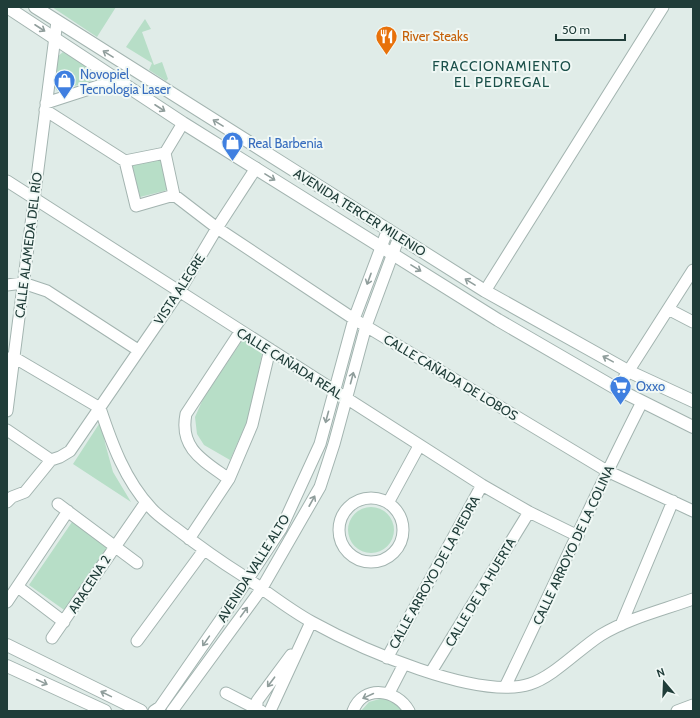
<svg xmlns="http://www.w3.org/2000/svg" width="700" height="718" font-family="Cabin,sans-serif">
	<rect width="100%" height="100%" fill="#e0ece8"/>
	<path fill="#b7dec7" d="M52,7H116L97,37Z
		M145,19L151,29L142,32L154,65L162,62L168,79L166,81L149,70L152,63L126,47Z
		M63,52L102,75V78L57,91L53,84L57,57Z
		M163,156L172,189L140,197L132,164Z
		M243,339L263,349L249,417L230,460L204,445L197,434L195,417L203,399Z
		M102,423L105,443L113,472L131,502L73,464L99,424Z
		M348 530a23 23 0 1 1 46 0a23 23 0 1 1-46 0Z
		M72,522L110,544L67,612L29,585Z
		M383,698L397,704L402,711H361L369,702Z"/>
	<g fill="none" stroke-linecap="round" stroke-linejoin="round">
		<defs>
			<path id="minor" d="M46,103L117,80
				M45,110L125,161
				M165,153L174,195L136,206L125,161Z
				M165,153L183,123
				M7,181L482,485L529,512L578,536
				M174,195L217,228L354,319L607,471L693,511
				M7,285L23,283L47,291L138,350
				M485,291L663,7
				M668,309L693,322
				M7,358H15L100,408
				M617,389L693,270
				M100,408C112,444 125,480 151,508C157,515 166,521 174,527C196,544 218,560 242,575C265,590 288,609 312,622C359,648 478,701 530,684C553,677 579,649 601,635C629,618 663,610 693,599
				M7,411L57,21
				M7,430L51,460L60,457L70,451L179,292L217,228L256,168
				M229,479C204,461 179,449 186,414L240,332
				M339 530a32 32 0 1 1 64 0a32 32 0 1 1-64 0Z
				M7,502L12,497L25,492L51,460
				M388,503L419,446
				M58,504L137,563
				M189,539L229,479L252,425L270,349
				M18,587L64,622
				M7,602L68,511
				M621,625L673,501
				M52,638L146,502
				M137,641L204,550
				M387,658L482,485
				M431,672L529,512
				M505,687C551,592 594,496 642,402
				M226,693L261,711
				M389,693L404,664
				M257,709V701L291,655
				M154,711L160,707L226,612L281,529L320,444L354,319L388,229
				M172,711L262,588L320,487L334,444L366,326L399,237
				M270,711L311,622
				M353,711C363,684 397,689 409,711
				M677,711L693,705"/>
			<path id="tertiary" d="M7,7L183,123L498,320L617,389L693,427
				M35,7L485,291L628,371L693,401
				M7,645L141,711
				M7,666L105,711"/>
		</defs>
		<use href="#minor" stroke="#a3b4b0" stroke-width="13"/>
		<use href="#tertiary" stroke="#a3b4b0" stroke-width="14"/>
		<use href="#minor" stroke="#fff" stroke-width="11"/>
		<use href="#tertiary" stroke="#fff" stroke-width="12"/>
	</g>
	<defs><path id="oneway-shaft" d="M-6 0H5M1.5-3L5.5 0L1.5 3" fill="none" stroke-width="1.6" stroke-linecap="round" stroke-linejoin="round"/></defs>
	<g stroke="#909e9c">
		<use href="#oneway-shaft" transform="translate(40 28) rotate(33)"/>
		<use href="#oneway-shaft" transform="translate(108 54) rotate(-148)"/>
		<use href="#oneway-shaft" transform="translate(160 108) rotate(33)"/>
		<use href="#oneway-shaft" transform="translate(218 123) rotate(-148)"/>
		<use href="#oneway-shaft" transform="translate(270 177) rotate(32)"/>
		<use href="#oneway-shaft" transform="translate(416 268) rotate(32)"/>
		<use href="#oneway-shaft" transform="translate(369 279) rotate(110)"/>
		<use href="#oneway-shaft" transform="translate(470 282) rotate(-148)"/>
		<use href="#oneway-shaft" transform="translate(608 359) rotate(-151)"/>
		<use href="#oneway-shaft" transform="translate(352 378) rotate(-75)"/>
		<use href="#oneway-shaft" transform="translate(327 417) rotate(105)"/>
		<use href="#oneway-shaft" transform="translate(312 501) rotate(-61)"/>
		<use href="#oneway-shaft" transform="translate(244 612) rotate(-54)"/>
		<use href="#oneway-shaft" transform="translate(206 641) rotate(125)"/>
		<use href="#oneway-shaft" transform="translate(42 682) rotate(25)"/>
		<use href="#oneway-shaft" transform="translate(271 682) rotate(127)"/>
		<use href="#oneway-shaft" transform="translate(106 694) rotate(-154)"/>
		<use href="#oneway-shaft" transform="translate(368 696) rotate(155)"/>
	</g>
	<defs>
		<symbol id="restaurant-pin" viewBox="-11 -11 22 30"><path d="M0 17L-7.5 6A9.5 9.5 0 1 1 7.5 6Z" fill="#e8710a" stroke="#f0f8f5"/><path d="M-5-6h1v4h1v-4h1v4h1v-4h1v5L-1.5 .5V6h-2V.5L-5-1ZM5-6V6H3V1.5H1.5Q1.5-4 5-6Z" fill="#fff"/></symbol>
		<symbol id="shop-pin" viewBox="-11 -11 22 30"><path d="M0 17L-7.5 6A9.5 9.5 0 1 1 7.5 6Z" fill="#3f7fe0" stroke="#f0f8f5"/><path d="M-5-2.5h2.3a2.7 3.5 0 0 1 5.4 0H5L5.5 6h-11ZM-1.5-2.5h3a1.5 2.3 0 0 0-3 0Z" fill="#fff"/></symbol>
		<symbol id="supermarket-pin" viewBox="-11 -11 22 30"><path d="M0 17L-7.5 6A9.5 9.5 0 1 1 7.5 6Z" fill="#3f7fe0" stroke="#f0f8f5"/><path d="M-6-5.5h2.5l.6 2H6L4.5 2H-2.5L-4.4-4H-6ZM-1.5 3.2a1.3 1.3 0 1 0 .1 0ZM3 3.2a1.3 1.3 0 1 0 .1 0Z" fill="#fff"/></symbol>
	</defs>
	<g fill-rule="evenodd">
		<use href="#restaurant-pin" x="374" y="24" width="25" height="34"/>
		<use href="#shop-pin" x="52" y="68" width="25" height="34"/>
		<use href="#shop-pin" x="220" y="130" width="25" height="34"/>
		<use href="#supermarket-pin" x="608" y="374" width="25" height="34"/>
	</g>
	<g text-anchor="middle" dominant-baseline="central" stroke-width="4" stroke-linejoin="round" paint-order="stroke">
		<g font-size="13" fill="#c56008" stroke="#f0f8f5" text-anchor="start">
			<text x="402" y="36">River Steaks</text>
		</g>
		<g font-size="13" fill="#366cbe" stroke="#f0f8f5" text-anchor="start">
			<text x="80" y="74">Novopiel<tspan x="80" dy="15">Tecnologia Laser</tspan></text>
			<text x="248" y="143">Real Barbenia</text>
			<text x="636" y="386">Oxxo</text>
		</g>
		<g font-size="13" fill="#203d39" stroke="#f0f8f5">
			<text transform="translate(360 212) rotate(32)">AVENIDA TERCER MILENIO</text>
			<text transform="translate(28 245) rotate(-83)">CALLE ALAMEDA DEL RÍO</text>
			<text transform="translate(179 289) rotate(-57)">VISTA ALEGRE</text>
			<text transform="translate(290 363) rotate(32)">CALLE CAÑADA REAL</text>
			<text transform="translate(451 377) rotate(31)">CALLE CAÑADA DE LOBOS</text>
			<text transform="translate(573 545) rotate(-65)">CALLE ARROYO DE LA COLINA</text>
			<text transform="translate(253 568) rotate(-58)">AVENIDA VALLE ALTO</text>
			<text transform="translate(434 572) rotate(-61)">CALLE ARROYO DE LA PIEDRA</text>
			<text transform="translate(89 584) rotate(-57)">ARACENA 2</text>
			<text transform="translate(480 592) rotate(-59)">CALLE DE LA HUERTA</text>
		</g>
		<g font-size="14" letter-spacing="1" fill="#1b504a" stroke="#f0f8f5">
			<text x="502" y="66">FRACCIONAMIENTO<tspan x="502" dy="16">EL PEDREGAL</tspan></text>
		</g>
	</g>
	<rect width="700" height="718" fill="none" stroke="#203d39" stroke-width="16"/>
	<g transform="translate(664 682) rotate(341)" stroke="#f0f8f5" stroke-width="3" paint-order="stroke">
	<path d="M0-3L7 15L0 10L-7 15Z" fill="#203d39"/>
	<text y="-6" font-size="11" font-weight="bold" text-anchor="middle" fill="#203d39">N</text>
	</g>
	<path d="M556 34v6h69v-6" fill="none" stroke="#203d39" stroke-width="2"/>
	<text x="562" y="34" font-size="12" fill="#203d39" stroke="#f0f8f5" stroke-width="3" paint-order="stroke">50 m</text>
</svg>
